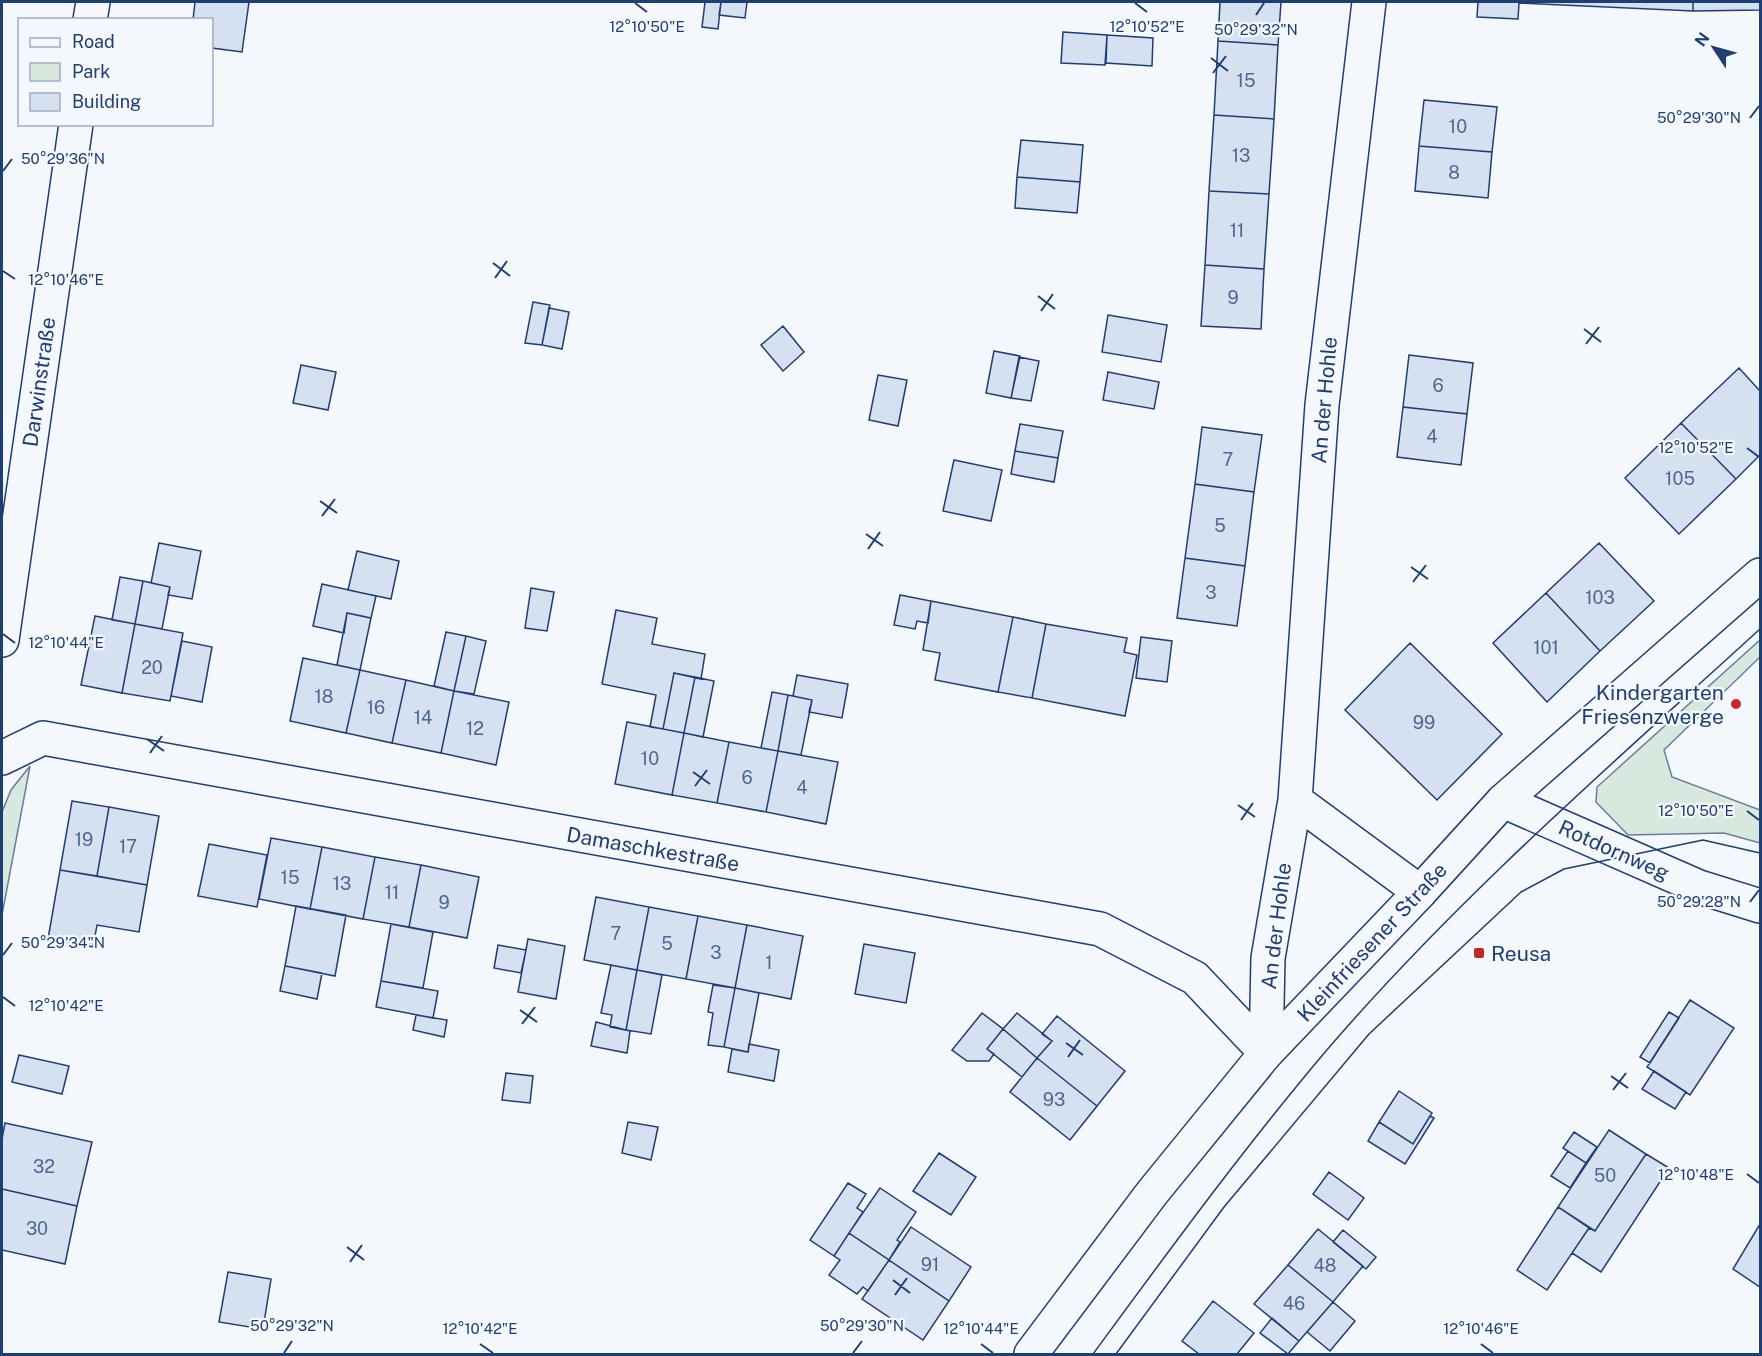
<svg xmlns="http://www.w3.org/2000/svg" width="1762" height="1356" font-family="'Public Sans',sans-serif">
	<rect width="100%" height="100%" fill="#f4f7fb"/>
	<path fill="#d7e8df" stroke="#687fa3" stroke-width="1.5" d="M1760,640V657L1664,750L1672,777L1760,810V843L1724,833L1628,835L1596,802L1597,787Z
		M30,766L2,915V812L11,790Z"/>
	<path fill="#d5e0f0" stroke="#1d3f73" stroke-width="1.5" d="M195,2H249L242,52L212,48V20H193Z
		M705,2H721L718,29L702,27Z
		M721,2H747L745,18L719,15Z
		M1220,2H1281L1278,45L1218,41Z
		M1478,2H1693V11L1519,3L1518,19L1477,17Z
		M1693,2H1760V10L1693,11Z
		M1063,32L1107,35L1105,65L1061,63Z
		M1107,35L1153,38L1152,66L1106,63Z
		M1218,41L1278,45L1274,119L1214,115Z
		M1424,100L1497,107L1492,152L1419,146Z
		M1214,115L1274,119L1269,194L1209,191Z
		M1021,140L1083,145L1080,182L1017,177Z
		M1419,146L1492,152L1488,198L1415,191Z
		M1017,177L1080,182L1077,213L1015,208Z
		M1209,191L1269,194L1264,269L1205,265Z
		M1205,265L1264,269L1261,329L1201,326Z
		M533,302L550,305L542,345L525,343Z
		M549,308L569,312L562,349L542,345Z
		M1108,315L1167,325L1161,362L1102,352Z
		M783,326L804,352L783,371L761,345Z
		M994,351L1020,356L1011,398L986,393Z
		M1409,355L1473,363L1467,414L1403,407Z
		M1019,357L1039,361L1031,401L1011,398Z
		M301,365L336,372L328,410L293,403Z
		M1739,368L1760,391V455L1736,479L1681,423Z
		M1108,372L1159,382L1154,409L1103,400Z
		M878,375L907,380L898,426L869,420Z
		M1403,407L1467,414L1461,465L1397,457Z
		M1681,423L1736,479L1679,534L1625,478Z
		M1020,424L1063,431L1058,458L1015,451Z
		M1202,427L1262,435L1254,492L1195,484Z
		M1015,451L1058,458L1054,482L1011,474Z
		M954,460L1002,470L991,521L943,511Z
		M1195,484L1254,492L1245,566L1185,558Z
		M159,543L201,551L192,599L168,595L170,587L151,583Z
		M1599,543L1654,601L1600,651L1546,593Z
		M357,551L399,561L391,599L348,590Z
		M1185,558L1245,566L1237,626L1177,618Z
		M120,577L143,581L135,624L112,620Z
		M143,581L170,587L162,629L135,624Z
		M322,584L376,596L371,618L347,613L344,633L313,626Z
		M531,588L554,592L547,631L525,628Z
		M1546,593L1600,651L1547,702L1493,643Z
		M900,595L931,601L928,623L917,621L915,629L894,625Z
		M931,601L1013,617L998,692L935,680L940,653L923,650Z
		M616,610L657,618L652,644L705,654L701,679L674,673L663,729L650,727L656,695L602,684Z
		M347,613L371,618L360,670L337,665Z
		M95,616L135,624L122,693L81,685Z
		M1013,617L1046,624L1032,698L998,692Z
		M135,624L183,633L170,701L122,693Z
		M1046,624L1127,638L1124,652L1137,655L1125,716L1032,698Z
		M446,632L466,636L454,691L434,686Z
		M466,636L486,641L474,694L454,691Z
		M1141,637L1172,641L1167,682L1136,678Z
		M182,641L212,647L202,702L171,696Z
		M1410,643L1502,734L1437,800L1345,710Z
		M303,658L360,670L346,733L290,721Z
		M360,670L406,680L392,743L346,733Z
		M674,673L695,677L684,733L663,729Z
		M797,675L848,684L842,718L809,712L812,700L793,696Z
		M695,677L714,681L703,737L684,733Z
		M406,680L454,691L441,753L392,743Z
		M454,691L509,702L496,765L441,753Z
		M772,692L788,695L778,751L761,748Z
		M788,695L812,700L801,755L778,751Z
		M627,722L684,733L672,795L615,784Z
		M684,733L729,742L717,803L672,795Z
		M729,742L778,751L766,812L717,803Z
		M778,751L838,762L826,824L766,812Z
		M72,801L109,807L97,876L60,870Z
		M109,807L159,816L147,885L97,876Z
		M271,838L322,847L310,909L259,899Z
		M209,844L267,855L257,907L198,896Z
		M322,847L375,857L363,919L310,909Z
		M375,857L421,865L409,927L363,919Z
		M421,865L479,877L467,938L409,927Z
		M60,870L147,885L139,932L97,925L93,947L48,939Z
		M596,897L649,907L637,970L584,960Z
		M296,906L346,915L335,976L285,966Z
		M649,907L698,916L686,979L637,970Z
		M698,916L747,925L735,988L686,979Z
		M391,924L433,932L423,988L381,981Z
		M747,925L803,936L791,999L735,988Z
		M528,939L565,946L556,999L518,992Z
		M864,944L915,953L906,1003L855,994Z
		M498,945L526,950L521,973L494,968Z
		M611,965L637,970L626,1030L610,1027L612,1015L601,1013Z
		M285,966L322,973L317,999L280,991Z
		M637,970L662,975L651,1034L626,1030Z
		M381,981L438,991L433,1018L376,1007Z
		M713,985L735,988L724,1047L708,1045L713,1013L708,1012Z
		M735,988L759,993L748,1052L724,1047Z
		M1690,1000L1734,1028L1690,1095L1647,1067Z
		M1669,1012L1679,1018L1650,1063L1640,1057Z
		M982,1013L1003,1029L987,1049L994,1054L989,1061H967L952,1050Z
		M1017,1013L1052,1041L1037,1058L1003,1029Z
		M416,1015L447,1020L444,1037L413,1030Z
		M1057,1016L1125,1071L1097,1106L1037,1058L1052,1041L1042,1034Z
		M596,1022L630,1031L627,1053L591,1046Z
		M1003,1029L1037,1058L1022,1077L987,1049Z
		M749,1044L779,1050L774,1081L728,1072L732,1049L748,1052Z
		M19,1055L69,1066L62,1094L12,1082Z
		M1037,1058L1097,1106L1070,1140L1010,1092Z
		M1654,1071L1686,1092L1675,1109L1642,1089Z
		M506,1073L533,1076L530,1103L502,1100Z
		M1399,1091L1432,1113L1413,1144L1379,1122Z
		M1430,1116L1434,1118L1405,1164L1368,1141L1379,1122L1413,1144Z
		M628,1122L658,1127L651,1160L622,1153Z
		M5,1123L92,1142L77,1206L2,1189V1139Z
		M1609,1130L1646,1154L1595,1231L1558,1207Z
		M1574,1132L1597,1147L1586,1163L1563,1148Z
		M1568,1151L1586,1163L1570,1188L1551,1176Z
		M939,1153L976,1177L951,1215L913,1191Z
		M1646,1154L1669,1168L1601,1272L1572,1253L1589,1228L1595,1231Z
		M1329,1172L1364,1198L1348,1220L1313,1194Z
		M848,1183L866,1194L857,1208L863,1212L834,1256L810,1240Z
		M880,1188L916,1212L897,1240L900,1242L889,1260L849,1233Z
		M2,1189L77,1206L65,1264L2,1250Z
		M1558,1207L1589,1228L1547,1290L1517,1270Z
		M1760,1224V1287L1733,1269Z
		M911,1227L971,1267L949,1301L889,1260Z
		M1318,1229L1363,1266L1333,1302L1288,1265Z
		M1343,1230L1376,1257L1366,1269L1333,1242Z
		M849,1233L889,1260L868,1291L863,1287L857,1294L829,1275L840,1260L834,1256Z
		M889,1260L949,1301L923,1340L862,1299Z
		M1288,1265L1333,1302L1299,1341L1254,1304Z
		M228,1272L271,1279L263,1329L219,1322Z
		M1213,1301L1254,1333L1237,1354H1199L1182,1341Z
		M1333,1302L1355,1321L1330,1351L1307,1332Z
		M1272,1318L1299,1341L1288,1354L1260,1333Z"/>
	<g fill="none" stroke-linecap="round" stroke-linejoin="round">
		<defs>
			<path id="minor" d="M90,20L93,2
				M2,640L76,124
				M2,758L43,738L1100,929L1195,978L1266,1053
				M1295,800L1420,892
				M1503,801L1699,887L1760,906
				M1266,1053L1268,958L1295,800L1322,405L1369,2"/>
			<path id="tertiary" d="M1031,1354L1152,1193L1266,1053L1420,892L1503,801L1760,575"/>
		</defs>
		<use href="#minor" stroke="#1d3f73" stroke-width="36"/>
		<use href="#tertiary" stroke="#1d3f73" stroke-width="36"/>
		<use href="#minor" stroke="#f4f7fb" stroke-width="33"/>
		<use href="#tertiary" stroke="#f4f7fb" stroke-width="33"/>
		<path stroke="#1d3f73" stroke-width="1.5" d="M1093,1354C1168,1252 1243,1149 1326,1051C1457,898 1611,765 1760,629
			M1116,1354L1224,1207L1369,1034L1521,892L1564,869L1703,840L1760,853"/>
	</g>
	<path fill="none" stroke="#1d3f73" stroke-width="2" d="M635,3L647,12M1135,3L1147,12M1256,15L1264,3M1211,58L1228,71M1213,73L1226,56M1750,118L1759,106M3,171L12,159M493,263L510,276M3,271L15,279M495,278L507,261M1038,296L1055,309M1041,311L1053,294M1584,329L1601,342M1586,344L1599,327M1747,448L1759,457M320,501L337,513M322,516L335,499M866,534L883,546M868,549L880,532M1411,567L1428,579M1413,582L1426,565M3,634L15,643M147,739L164,751M150,753L162,736M693,772L710,784M695,786L707,770M1238,805L1255,817M1747,811L1759,820M1241,820L1253,803M1750,902L1759,890M3,955L12,943M3,997L15,1006M520,1010L537,1022M522,1024L535,1007M1066,1043L1083,1055M1068,1057L1080,1040M1611,1076L1628,1088M1613,1090L1626,1073M1747,1174L1759,1183M347,1247L364,1260M350,1262L362,1245M893,1280L910,1293M895,1295L907,1278M480,1344L493,1353M981,1344L993,1353M1481,1344L1493,1353M284,1353L292,1341M853,1353L862,1341"/>
	<g fill="#c62828" stroke="#f4f7fb" stroke-width="2">
		<circle cx="1736" cy="704" r="6"/>
		<rect x="1473" y="947" width="12" height="12" rx="3"/>
	</g>
	<g text-anchor="middle" dominant-baseline="central" stroke-width="4.5" stroke-linejoin="round" paint-order="stroke">
		<g font-size="18" fill="#4b6792">
			<text x="1246" y="80">15</text>
			<text x="1458" y="126">10</text>
			<text x="1241" y="155">13</text>
			<text x="1454" y="172">8</text>
			<text x="1237" y="230">11</text>
			<text x="1233" y="297">9</text>
			<text x="1438" y="385">6</text>
			<text x="1432" y="436">4</text>
			<text x="1228" y="459">7</text>
			<text x="1680" y="478">105</text>
			<text x="1220" y="525">5</text>
			<text x="1211" y="592">3</text>
			<text x="1600" y="597">103</text>
			<text x="1546" y="647">101</text>
			<text x="152" y="667">20</text>
			<text x="324" y="696">18</text>
			<text x="376" y="707">16</text>
			<text x="423" y="717">14</text>
			<text x="1424" y="722">99</text>
			<text x="475" y="728">12</text>
			<text x="650" y="758">10</text>
			<text x="747" y="777">6</text>
			<text x="802" y="787">4</text>
			<text x="84" y="839">19</text>
			<text x="128" y="846">17</text>
			<text x="290" y="877">15</text>
			<text x="342" y="883">13</text>
			<text x="392" y="892">11</text>
			<text x="444" y="902">9</text>
			<text x="616" y="933">7</text>
			<text x="667" y="943">5</text>
			<text x="716" y="952">3</text>
			<text x="769" y="962">1</text>
			<text x="1054" y="1099">93</text>
			<text x="44" y="1166">32</text>
			<text x="1605" y="1175">50</text>
			<text x="37" y="1228">30</text>
			<text x="930" y="1264">91</text>
			<text x="1325" y="1265">48</text>
			<text x="1294" y="1303">46</text>
		</g>
		<g font-size="21" fill="#1d3f73" stroke="#f4f7fb">
			<text transform="translate(39 382) rotate(-82)">Darwinstraße</text>
			<text transform="translate(1324 400) rotate(-85)">An der Hohle</text>
			<text transform="translate(653 849) rotate(10)">Damaschkestraße</text>
			<text transform="translate(1614 850) rotate(24)">Rotdornweg</text>
			<text transform="translate(1276 926) rotate(-83)">An der Hohle</text>
			<text transform="translate(1372 942) rotate(-47)">Kleinfriesener Straße</text>
		</g>
		<g font-size="21" fill="#1d3f73" stroke="#f4f7fb" text-anchor="end">
			<text x="1724" y="692">Kindergarten<tspan x="1724" dy="24">Friesenzwerge</tspan></text>
			<text x="1491" y="953" text-anchor="start">Reusa</text>
		</g>
	</g>
	<g font-size="15" text-anchor="middle" fill="#1d3f73" stroke="#f4f7fb" stroke-width="4.5" stroke-linejoin="round" paint-order="stroke">
		<text x="647" y="32">12°10'50"E</text>
		<text x="1147" y="32">12°10'52"E</text>
		<text x="1256" y="35">50°29'32"N</text>
		<text x="1699" y="123">50°29'30"N</text>
		<text x="63" y="164">50°29'36"N</text>
		<text x="66" y="285">12°10'46"E</text>
		<text x="1696" y="453">12°10'52"E</text>
		<text x="66" y="648">12°10'44"E</text>
		<text x="1696" y="816">12°10'50"E</text>
		<text x="1699" y="907">50°29'28"N</text>
		<text x="63" y="948">50°29'34"N</text>
		<text x="66" y="1011">12°10'42"E</text>
		<text x="1696" y="1180">12°10'48"E</text>
		<text x="292" y="1331">50°29'32"N</text>
		<text x="862" y="1331">50°29'30"N</text>
		<text x="480" y="1334">12°10'42"E</text>
		<text x="981" y="1334">12°10'44"E</text>
		<text x="1481" y="1334">12°10'46"E</text>
	</g>
	<rect width="1762" height="1356" fill="none" stroke="#1d3f73" stroke-width="6"/>
	<rect x="18" y="18" width="195" height="108" fill="#f4f7fb" stroke="#9eadc5" stroke-width="1.5"/>
	<rect x="30" y="38" width="30" height="9" fill="#f4f7fb" stroke="#9eadc5" stroke-width="1.5"/>
	<text x="72" y="48" font-size="18" fill="#1d3f73">Road</text>
	<rect x="30" y="63" width="30" height="18" fill="#d7e8df" stroke="#9eadc5" stroke-width="1.5"/>
	<text x="72" y="78" font-size="18" fill="#1d3f73">Park</text>
	<rect x="30" y="93" width="30" height="18" fill="#d5e0f0" stroke="#9eadc5" stroke-width="1.5"/>
	<text x="72" y="108" font-size="18" fill="#1d3f73">Building</text>
	<g transform="translate(1714 48) rotate(306)" stroke="#f4f7fb" stroke-width="4.5" paint-order="stroke">
	<path d="M0-4.5L10 22L0 15L-10 22Z" fill="#1d3f73"/>
	<text y="-9" font-size="16" font-weight="bold" text-anchor="middle" fill="#1d3f73">N</text>
	</g>
</svg>
